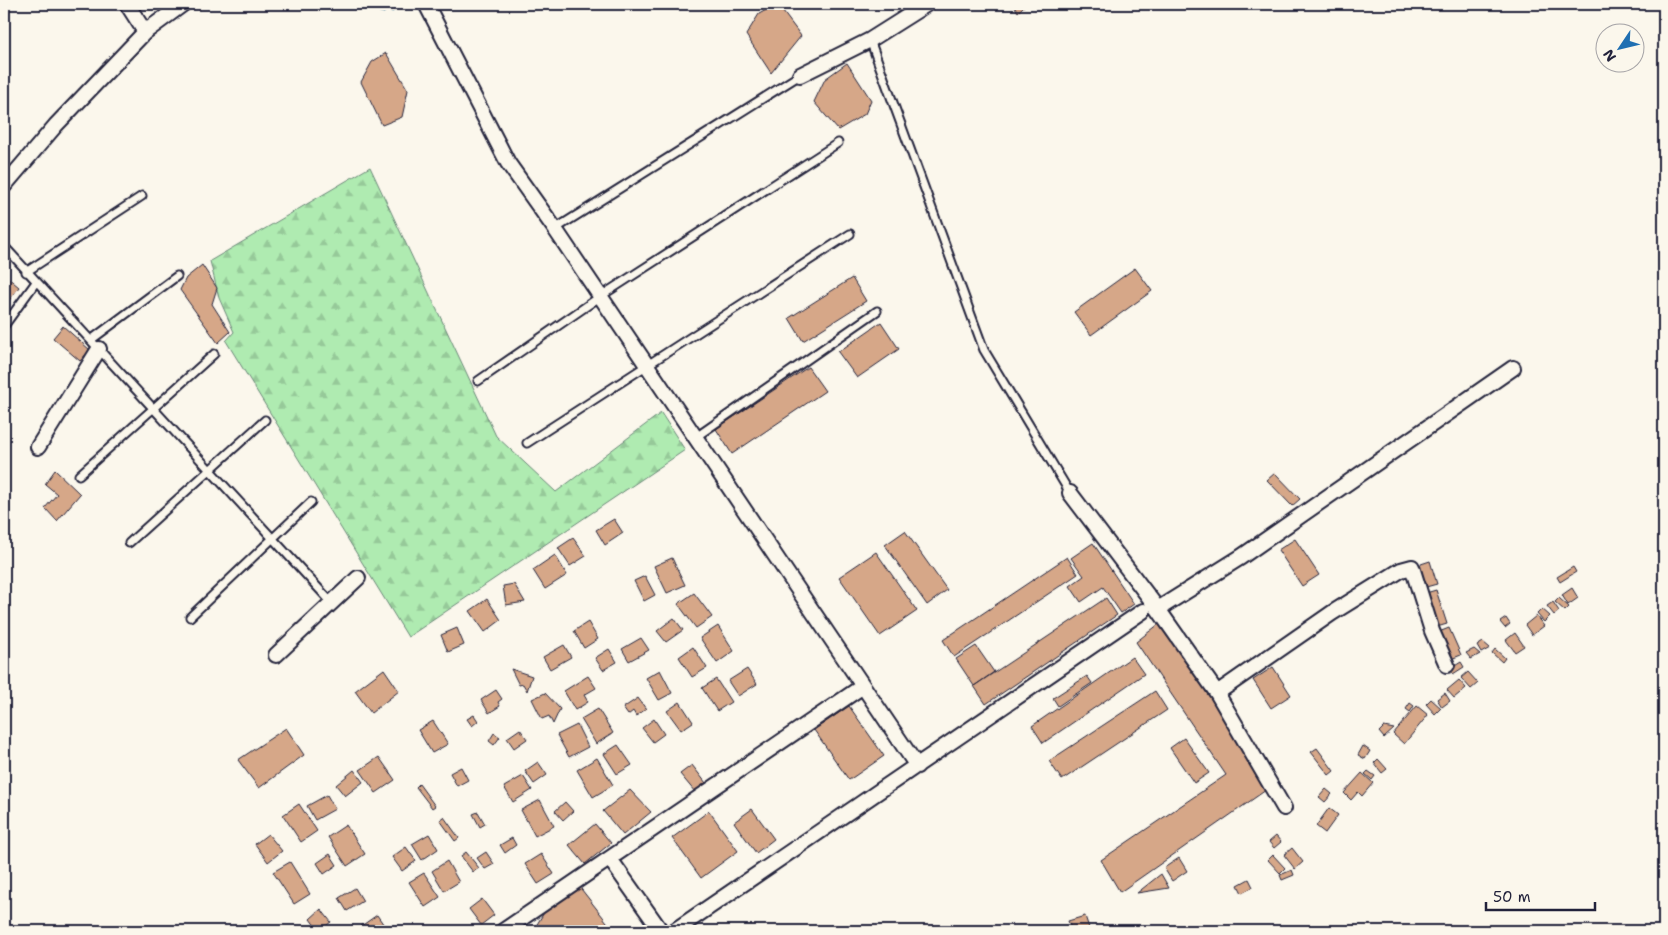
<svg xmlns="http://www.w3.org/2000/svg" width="1668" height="935" font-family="'Shantell Sans',sans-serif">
	<defs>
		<pattern id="forest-firs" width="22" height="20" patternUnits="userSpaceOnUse" patternTransform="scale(1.25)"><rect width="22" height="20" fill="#afebb1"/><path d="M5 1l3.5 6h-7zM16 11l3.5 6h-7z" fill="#96c999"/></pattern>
		<pattern id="water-ripples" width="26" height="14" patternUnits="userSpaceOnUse" patternTransform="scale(1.25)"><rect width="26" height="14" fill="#86cee7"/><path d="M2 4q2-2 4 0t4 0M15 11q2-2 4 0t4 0" fill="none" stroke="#73b1c7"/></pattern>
	</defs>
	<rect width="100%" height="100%" fill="#fbf7ec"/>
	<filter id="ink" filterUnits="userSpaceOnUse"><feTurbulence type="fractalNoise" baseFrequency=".02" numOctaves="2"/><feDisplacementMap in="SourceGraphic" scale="10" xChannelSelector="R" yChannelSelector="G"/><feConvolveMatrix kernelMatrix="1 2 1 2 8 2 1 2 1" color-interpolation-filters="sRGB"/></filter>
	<g filter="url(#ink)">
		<path fill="url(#forest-firs)" stroke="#688676" d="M370,167L496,436L556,492L661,413L685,450L408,637L226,341L234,332L219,298L210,261Z"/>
		<path fill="url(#water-ripples)" stroke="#5e89a2" d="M372,4H399L401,7L392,12L388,9L384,13L370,9Z"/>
		<path fill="#d6a788" stroke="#22223b" d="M777,4L801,36L771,73L746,35L759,14Z
			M1013,4H1026L1018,12Z
			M386,53L408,90L402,117L382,125L361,82L372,62Z
			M847,63L871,100L865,114L838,130L814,102L825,79Z
			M202,265L217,288L212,304L230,332L218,343L180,290L186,278Z
			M1135,268L1152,291L1091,335L1074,312Z
			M7,277L19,287L7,303L4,300V281Z
			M852,278L866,301L803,341L789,318Z
			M881,322L899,349L857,378L838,352Z
			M63,326L90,350L80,361L53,338Z
			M808,367L825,391L732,454L716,429Z
			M55,470L80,494L57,521L45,508L57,494L45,484Z
			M1275,473L1300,499L1292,506L1267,480Z
			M614,519L623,533L605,545L596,530Z
			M905,531L947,590L927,605L885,545Z
			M573,538L586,556L570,566L558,548Z
			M1295,539L1319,575L1302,586L1278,550Z
			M1093,543L1134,604L1121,613L1103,587L1081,602L1070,586L1084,576L1071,558Z
			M876,552L917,611L880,636L839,577Z
			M555,555L567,575L545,589L533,570Z
			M1067,557L1078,574L954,657L943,640Z
			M672,558L685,585L667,593L654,566Z
			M1430,561L1437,584L1426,587L1418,565Z
			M1573,567L1576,572L1560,582L1557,577Z
			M645,576L655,595L644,601L634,581Z
			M514,584L525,602L506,605L503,586Z
			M1572,588L1578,598L1568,605L1562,595Z
			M1436,590L1447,624L1437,627L1426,593Z
			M694,593L712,617L696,628L678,604Z
			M1106,598L1117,615L986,704L974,686Z
			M1559,598L1569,607L1565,611L1555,602Z
			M487,599L501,620L485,632L470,611Z
			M1553,602L1559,611L1554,615L1547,606Z
			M1542,609L1550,616L1544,622L1537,614Z
			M1536,616L1544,626L1532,635L1525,625Z
			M674,618L683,630L666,642L657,631Z
			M1506,618L1510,624L1505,628L1500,622Z
			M588,622L598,639L584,648L574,631Z
			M1159,624L1211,697L1266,790L1120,892L1101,860L1226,775L1136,642Z
			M718,626L734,651L717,663L700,638Z
			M457,628L464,645L448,652L441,635Z
			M1449,628L1461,655L1451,659L1439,632Z
			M1515,633L1524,646L1515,652L1506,640Z
			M641,638L649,650L629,661L622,649Z
			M1483,642L1490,648L1481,653L1477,646Z
			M564,645L571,657L550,669L543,657Z
			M976,646L994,672L974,686L956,659Z
			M693,647L707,668L692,677L679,657Z
			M609,649L617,662L603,670L595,658Z
			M1474,649L1480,654L1471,659L1466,653Z
			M1495,649L1505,658L1502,662L1492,653Z
			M1132,657L1144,674L1043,743L1032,726Z
			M1461,662L1464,667L1453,674L1450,669Z
			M1273,667L1291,695L1271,708L1253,680Z
			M384,669L399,691L371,713L355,691Z
			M511,669L532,676L527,691L523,684L519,685Z
			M747,669L757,684L738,696L728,681Z
			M660,670L672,693L659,700L646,678Z
			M1468,672L1478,683L1471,689L1461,678Z
			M588,676L596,688L584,695L588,702L575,710L564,691Z
			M1087,676L1092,683L1058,706L1053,698Z
			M716,679L731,702L717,711L702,688Z
			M1459,680L1466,688L1454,698L1447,690Z
			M496,690L502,699L498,702L500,706L489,713L481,700Z
			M1155,691L1167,710L1062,780L1049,761Z
			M545,693L560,709L553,724L549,716L542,719L532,699Z
			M1445,693L1450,701L1442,707L1437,699Z
			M638,698L646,709L636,716L633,711L628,715L623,708Z
			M1431,699L1441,708L1435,714L1426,704Z
			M680,702L693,722L681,730L667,711Z
			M1410,703L1414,706L1410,712L1406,709Z
			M849,706L884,756L849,780L814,730Z
			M1417,706L1428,715L1404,744L1393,734Z
			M598,709L613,733L596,744L581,719Z
			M474,715L478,721L472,726L467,719Z
			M654,719L664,734L653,742L642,728Z
			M433,721L448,744L432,753L418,730Z
			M577,725L588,747L569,757L557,735Z
			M1384,727L1394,729L1384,738L1379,732Z
			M286,728L304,755L259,788L238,760Z
			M520,729L527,739L514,748L507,738Z
			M494,733L500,737L494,745L489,741Z
			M1184,738L1209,773L1194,783L1170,748Z
			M618,745L632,765L617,774L604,754Z
			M1363,746L1370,751L1365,759L1358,755Z
			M1317,748L1334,771L1329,775L1311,752Z
			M379,757L395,780L376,793L360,770Z
			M597,758L613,785L593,797L577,770Z
			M1378,759L1387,769L1382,773L1374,763Z
			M538,762L547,775L534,784L525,771Z
			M692,765L706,783L695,792L680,774Z
			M461,767L468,780L457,786L450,773Z
			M354,770L363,782L345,796L336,785Z
			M1368,771L1375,776L1372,780L1365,774Z
			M1362,773L1373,783L1362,796L1358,792L1351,800L1344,793Z
			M523,776L532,790L513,802L504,787Z
			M419,784L435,806L432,808L416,787Z
			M1326,789L1332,794L1325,802L1319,797Z
			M630,790L651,812L623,835L603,811Z
			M327,795L335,809L315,820L307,806Z
			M540,800L554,826L535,836L521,810Z
			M565,802L573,811L563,820L555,811Z
			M299,804L317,831L301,842L283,815Z
			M1329,808L1338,815L1325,833L1316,826Z
			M752,809L774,839L756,853L734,822Z
			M709,811L738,851L701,878L672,838Z
			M478,812L485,824L480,827L473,814Z
			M444,817L459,838L455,841L440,820Z
			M595,824L611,843L585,864L569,845Z
			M346,825L365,854L347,866L328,837Z
			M268,834L282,851L268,862L255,844Z
			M429,834L438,849L422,860L412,844Z
			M1276,836L1281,842L1274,848L1269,842Z
			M512,838L516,845L505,853L500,845Z
			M406,847L416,861L402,871L392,857Z
			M1292,848L1303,862L1295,869L1284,855Z
			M466,852L479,868L473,872L461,856Z
			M486,852L494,864L485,869L477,858Z
			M330,854L337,865L324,874L317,863Z
			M541,854L554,874L538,884L525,864Z
			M1273,855L1285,868L1280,873L1268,860Z
			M1179,858L1187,871L1172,881L1164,868Z
			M447,861L459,882L444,891L432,871Z
			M290,862L310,894L294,904L273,872Z
			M1292,870L1294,875L1282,880L1280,875Z
			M424,873L440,897L425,907L409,882Z
			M1161,874L1169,888L1137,893Z
			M1249,879L1253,887L1242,893L1238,885Z
			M578,885L614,931H533L545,911Z
			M355,888L363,901L347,911L339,898Z
			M482,899L494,915L481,925L469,909Z
			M321,909L331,922L319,931L310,919Z
			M377,915L388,931H359L357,929Z
			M1085,916L1090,931H1072L1068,921Z
			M1064,927L1065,931H1052Z"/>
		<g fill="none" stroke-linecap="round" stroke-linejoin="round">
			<defs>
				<path id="service" d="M870,40L984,350L1070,493
					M555,229L800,75
					M4,246L332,603
					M26,272L142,196
					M4,326L36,282
					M91,340L177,276
					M478,381L601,296L838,143
					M696,437L877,311
					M527,443L850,234
					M79,475L214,354
					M129,543L265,420
					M190,617L311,502"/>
				<path id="minor" d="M127,4L145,32
					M426,4L508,163L555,229L863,686
					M800,75L870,40L927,4
					M4,186L56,125L145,32L183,4
					M38,447L99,349
					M1070,493L1158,609L1217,693L1284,808
					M1158,609L1241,557L1513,368
					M276,655L358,578
					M1217,693L1332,613L1401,570L1412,567L1432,631L1447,665
					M610,859L661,931
					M503,931L863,686L917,766
					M674,931L1143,611"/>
			</defs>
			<use href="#service" stroke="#22223b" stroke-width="11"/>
			<use href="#minor" stroke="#22223b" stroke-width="18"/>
			<use href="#service" stroke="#fbf7ec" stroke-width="7"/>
			<use href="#minor" stroke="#fbf7ec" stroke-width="14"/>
		</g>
	</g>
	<rect width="1668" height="935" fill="none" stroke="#fbf7ec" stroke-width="20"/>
	<rect x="10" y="10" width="1648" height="915" fill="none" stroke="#22223b" stroke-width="2" filter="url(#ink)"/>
	<g transform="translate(1620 48) rotate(235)"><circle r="24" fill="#fbf7ec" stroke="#a4a2a5"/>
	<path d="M0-4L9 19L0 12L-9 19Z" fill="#1f6fb2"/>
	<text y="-8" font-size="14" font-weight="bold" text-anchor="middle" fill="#22223b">N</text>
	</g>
	<path d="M1486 902v8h109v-8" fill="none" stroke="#22223b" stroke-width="2.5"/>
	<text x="1493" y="902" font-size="15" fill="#22223b" stroke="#fbf7ec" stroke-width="4" paint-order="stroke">50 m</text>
</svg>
